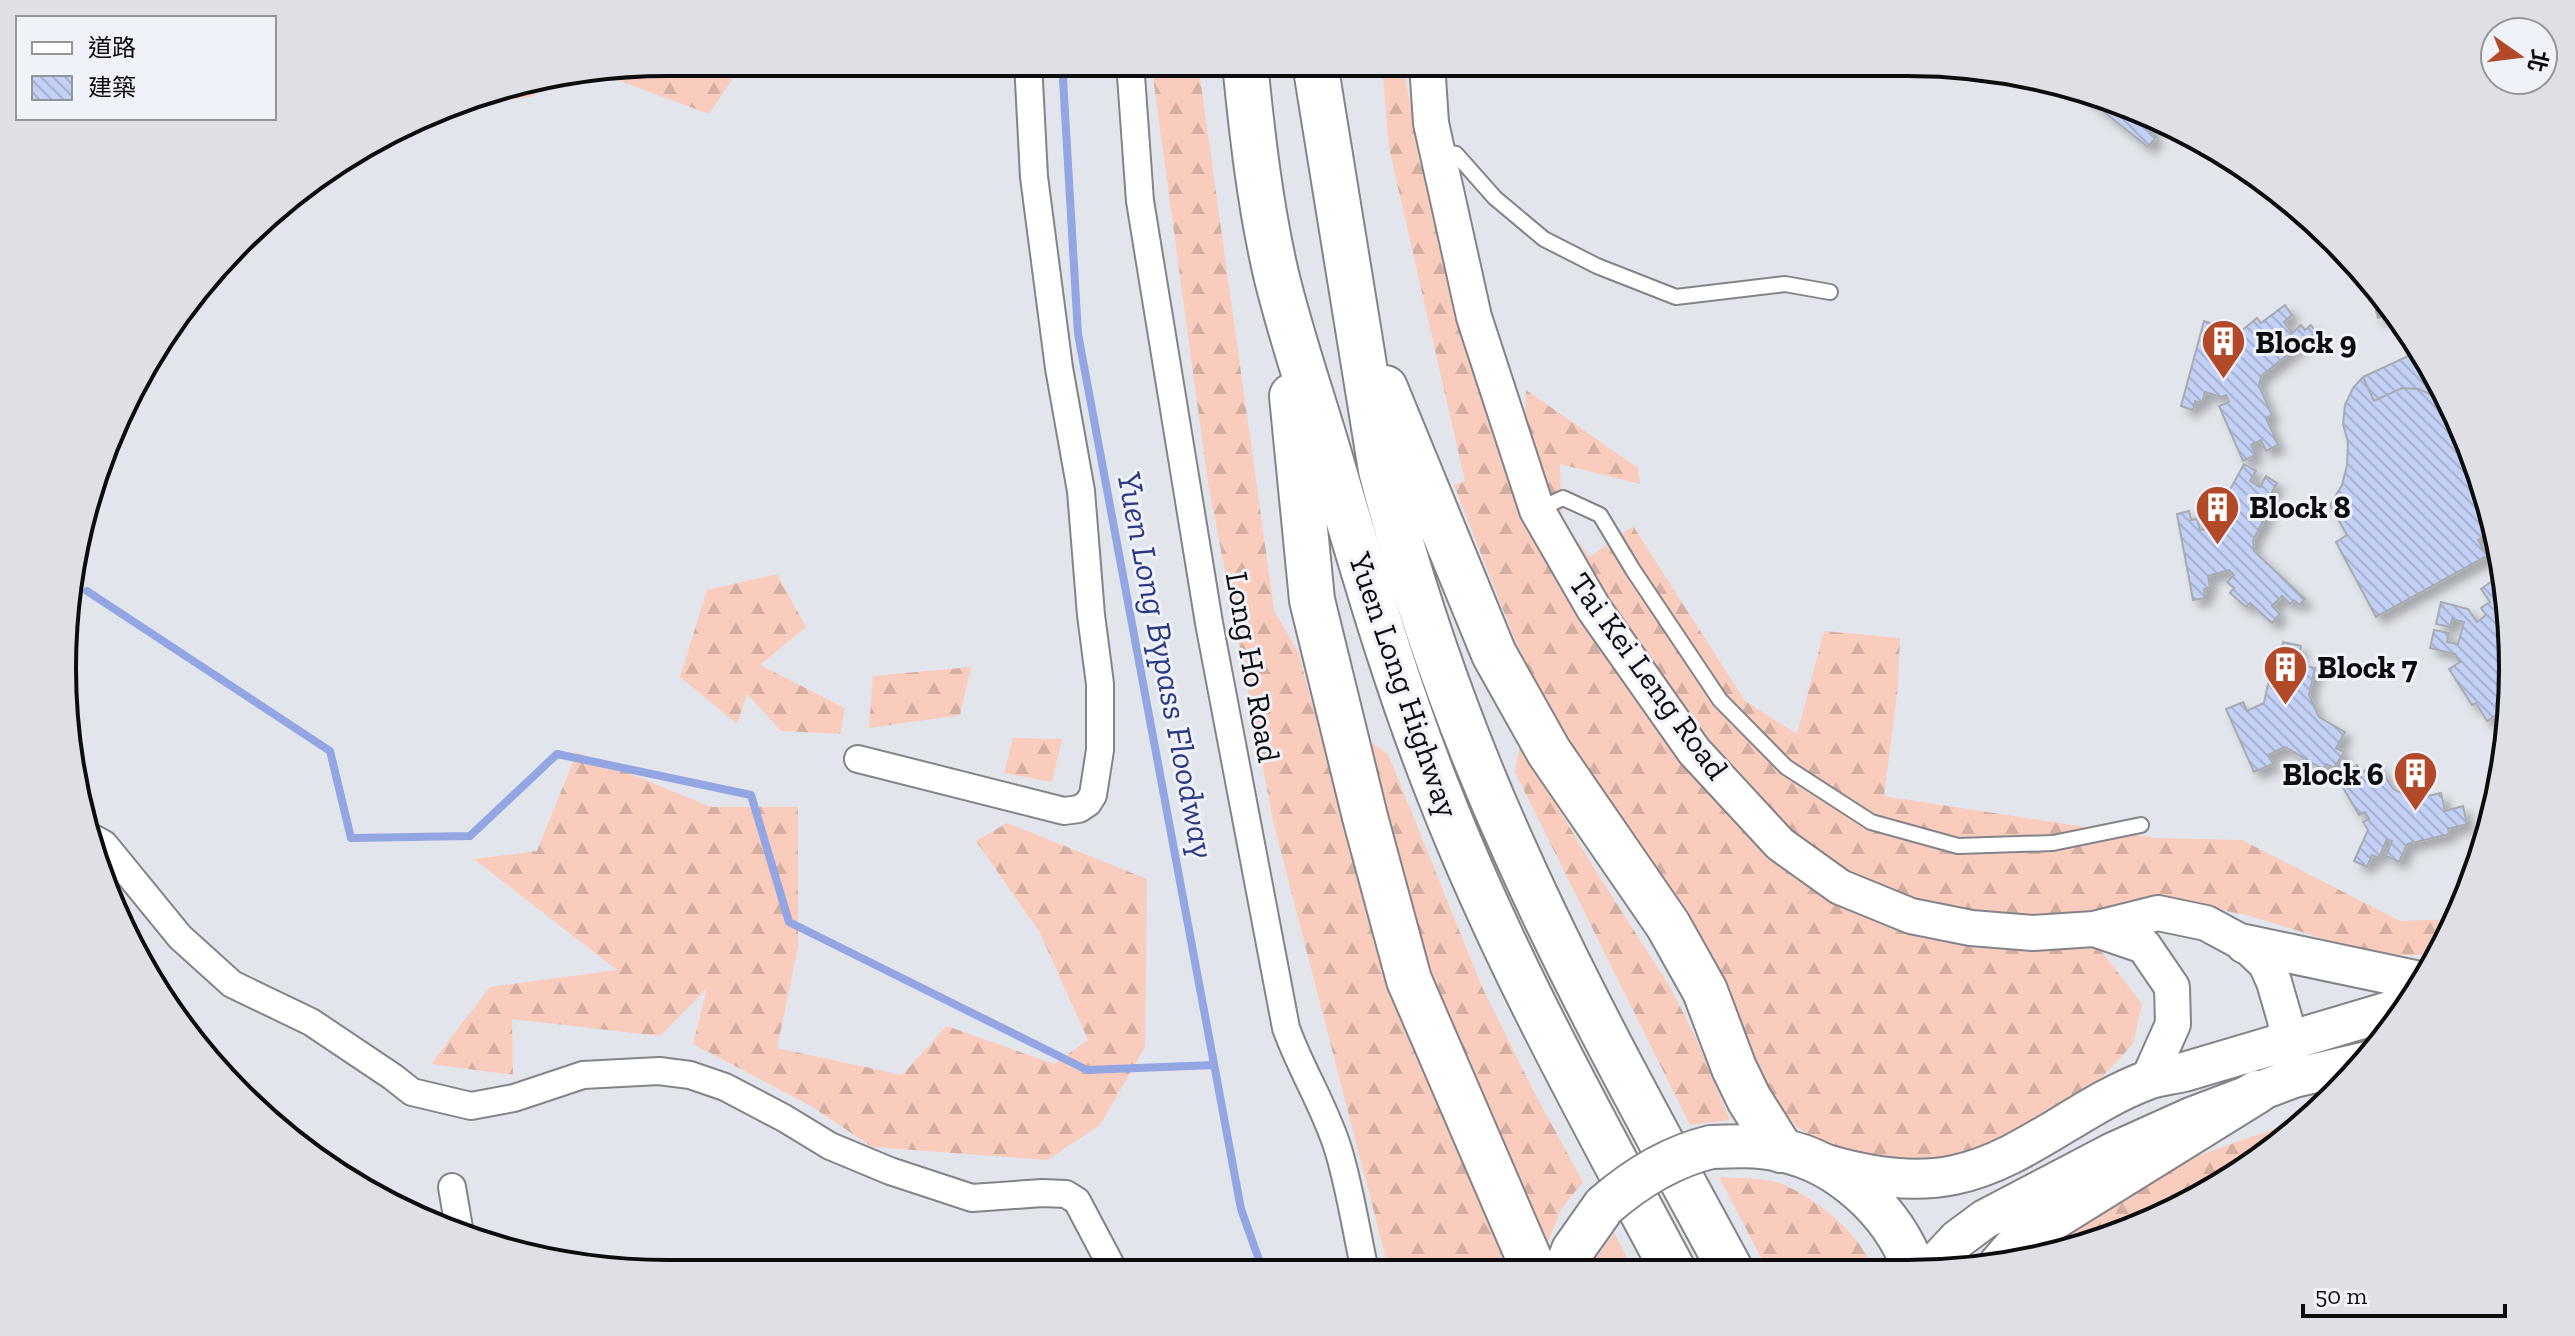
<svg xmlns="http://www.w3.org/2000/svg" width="2575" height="1336" font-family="'Zilla Slab','Noto Sans TC',serif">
	<defs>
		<pattern id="forest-firs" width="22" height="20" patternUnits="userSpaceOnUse" patternTransform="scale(2)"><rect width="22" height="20" fill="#faccbe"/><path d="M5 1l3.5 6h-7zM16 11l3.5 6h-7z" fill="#d5aea2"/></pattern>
		<pattern id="building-back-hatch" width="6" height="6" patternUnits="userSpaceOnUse" patternTransform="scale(2)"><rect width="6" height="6" fill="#c3d0f6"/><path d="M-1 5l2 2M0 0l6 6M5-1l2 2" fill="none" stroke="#a6b1d2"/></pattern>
		<filter id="shadow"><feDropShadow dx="7" dy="7" stdDeviation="4" flood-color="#0004"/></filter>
	</defs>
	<rect width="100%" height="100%" fill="#e2e5eb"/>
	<path fill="url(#forest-firs)" d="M668,62H744L709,114L607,76L610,72Z
		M1151,62L1198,63L1274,610L1298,652L1390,984L1440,1112L1510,1270H1389L1274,825L1208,483Z
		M1382,63H1402L1419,146L1524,428L1526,390L1638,468L1640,484L1560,464L1562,522L1590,557L1633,526L1745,701L1797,734L1824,631L1900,638L1898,686L1884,796L2156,838L2242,840L2400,921L2457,919L2451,936L2437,955H2374L2251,916L2169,900L2075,917L2142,1004L2133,1044L2083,1097L1967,1158L1886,1165L1821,1142L1797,1127L1775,1102L1759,1077L1668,887L1552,715L1518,648L1454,485L1465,481L1389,148Z
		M532,84L535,96L483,104L469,96Z
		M777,574L806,627L760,665L845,708L840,734L781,731L747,694L737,724L680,677L707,590Z
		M971,667L960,715L869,728L873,676Z
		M1013,738L1062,739L1052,782L1004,773Z
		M1365,738L1388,754L1482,987L1533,1090L1583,1182L1561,1209L1546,1247L1437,998L1396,874Z
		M1520,743L1589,860L1670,987L1694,1034L1730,1120L1690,1125L1515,772Z
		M577,752L711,807H798V947L777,1048L902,1075L947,1026L1054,1064L1088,1040L1039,931L976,841L1007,823L1147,879L1145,1047L1100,1125L1047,1160L872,1147L811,1106L693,1044L707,988L660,1036L512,1019L513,1075L431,1064L490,987L617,970L474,859L537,851Z
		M2309,1117L2276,1149L2138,1228L2042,1254L2055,1239L2180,1162Z
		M1719,1177C1738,1179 1764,1177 1782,1184C1816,1198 1861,1234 1873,1269H1767Z
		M1614,1233L1634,1270H1590L1592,1264Z"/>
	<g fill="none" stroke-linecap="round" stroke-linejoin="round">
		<path stroke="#93a5e3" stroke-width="8" d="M1062,62L1078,334L1241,1209L1263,1271
			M87,591L330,751L351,838L470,836L557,754L751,795L789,922L1087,1070L1214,1065"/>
	</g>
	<path fill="url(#building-back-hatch)" stroke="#a8aab0" stroke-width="2" filter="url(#shadow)" d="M2082,89L2148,114L2144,119L2153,126L2149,131L2156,137L2148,147L2079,92Z
		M2386,302L2394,313L2378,318L2376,311L2384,308L2382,303Z
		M2285,305L2292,315L2284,322L2292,333L2301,325L2305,330L2311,325L2316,332L2261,376L2259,386L2272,415L2266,418L2278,445L2266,451L2261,440L2251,445L2256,455L2243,461L2219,406L2229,402L2226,395L2222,397L2205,392L2202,403L2195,401L2193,410L2181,406L2204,321L2216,325L2214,333L2220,335L2217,346L2235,351L2237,354L2243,349L2237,342L2244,336L2240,332L2257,318L2261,323Z
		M2421,350L2432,365L2463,433L2453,438L2438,404L2430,394L2419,389L2402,388L2374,401L2363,377Z
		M2363,377L2374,401L2402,388L2419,389L2430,394L2438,404L2453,438L2463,433L2481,473L2494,531L2478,540L2487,556L2376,617L2336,542L2347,535L2330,505L2342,485L2347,465L2348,442L2343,424L2345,405L2353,388Z
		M2244,464L2256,471L2250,481L2260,487L2266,476L2277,483L2263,509L2268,512L2253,540L2254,551L2305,599L2300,605L2294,600L2290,604L2282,596L2272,606L2280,614L2272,623L2250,603L2246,607L2230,593L2234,588L2227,582L2234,575L2229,570L2208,576L2210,588L2204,589L2205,598L2193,600L2177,514L2189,511L2191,520L2197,519L2200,530L2221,528L2224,522L2215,517Z
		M2498,577L2504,585L2506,583L2508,588L2509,638L2503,660L2511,671L2508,681L2512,704L2508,706L2504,700L2496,704L2501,712L2487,721L2476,703L2472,705L2449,669L2460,662L2455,654L2430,648L2434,630L2449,633L2447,642L2458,644L2464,622L2452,619L2450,627L2436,624L2441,602L2468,609L2477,622L2486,615L2481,608L2490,602L2481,589Z
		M2283,642L2301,646L2297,664L2315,668L2309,695L2319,717L2345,732L2336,748L2344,752L2334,768L2326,764L2323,769L2285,747L2268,755L2273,764L2254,772L2226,709L2243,702L2247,711L2264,703L2273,660L2279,662Z
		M2377,763L2393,789L2414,799L2441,793L2445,811L2463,806L2467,824L2448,829L2449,834L2407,844L2399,862L2386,856L2392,841L2387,839L2379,858L2372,855L2367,867L2354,861L2368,830L2363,822L2369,819L2365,812L2359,815L2342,786L2347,783L2342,774L2357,765L2361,773Z"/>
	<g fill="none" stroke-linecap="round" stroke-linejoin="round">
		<defs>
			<path id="service" d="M1438,151L1456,154L1495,198L1544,239L1597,266L1676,297L1785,284L1830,292
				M1537,510L1563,498L1600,515L1633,570L1720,700L1786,767L1871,822L1958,846L2053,843L2141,825"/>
			<path id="minor" d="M1130,62L1140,201L1209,623L1286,1028C1301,1070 1325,1107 1338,1149C1350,1188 1356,1230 1365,1271
				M858,759L1064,811L1079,809L1088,803L1093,795L1100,750V684L1091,615L1081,491L1059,368L1034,177L1028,62
				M95,839L104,844L180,937L232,984L311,1022L393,1077L412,1092L471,1106L514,1098L583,1075L659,1071L690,1075L725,1087L784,1118L830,1146L890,1171L972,1198L1042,1193L1066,1194L1077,1201L1114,1271
				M452,1187L460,1234"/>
			<path id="tertiary" d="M1427,63L1431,123L1474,317L1537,510L1594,609L1694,751L1780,844L1840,887L1911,916L1971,928L2033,933L2094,929L2158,913L2206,923L2245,944L2266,964L2274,982L2285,1020L2292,1068
				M2094,929L2144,946L2172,987L2173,1024L2148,1080"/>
			<path id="secondary" d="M2245,944L2420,981
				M1826,1164C1867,1176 1911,1184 1954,1175C2025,1160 2080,1105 2148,1080C2159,1076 2172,1075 2184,1072L2403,1007
				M1930,1269L1958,1239L1985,1219L2111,1153L2191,1117L2294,1078L2367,1061"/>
			<path id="primary" d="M1711,1147C1734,1146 1757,1145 1780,1150C1839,1161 1894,1212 1914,1269
				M2000,1265L2025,1236L2257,1092
				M1565,1270L1573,1250L1604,1206"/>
			<path id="motorway" d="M1245,63C1252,133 1260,205 1276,274C1291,337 1313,399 1331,461C1364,573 1396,685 1439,793C1503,958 1590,1114 1673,1270
				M1315,63L1381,470C1415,601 1460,730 1516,853C1580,996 1656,1132 1730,1269
				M1385,388L1494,654L1549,752L1668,925L1705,991L1734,1068L1749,1099L1781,1150
				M1292,396L1312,600L1365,817L1409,980L1534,1270"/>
		</defs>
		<use href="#service" stroke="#82848a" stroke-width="18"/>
		<use href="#minor" stroke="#82848a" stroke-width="30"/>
		<use href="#tertiary" stroke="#82848a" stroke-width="38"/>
		<use href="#secondary" stroke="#82848a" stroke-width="42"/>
		<use href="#primary" stroke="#82848a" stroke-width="46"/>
		<use href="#motorway" stroke="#82848a" stroke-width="48"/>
		<use href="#service" stroke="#fff" stroke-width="14"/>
		<use href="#minor" stroke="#fff" stroke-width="26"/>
		<use href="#tertiary" stroke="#fff" stroke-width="34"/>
		<use href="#secondary" stroke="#fff" stroke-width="38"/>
		<use href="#primary" stroke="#fff" stroke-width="42"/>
		<use href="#motorway" stroke="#fff" stroke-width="44"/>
		<defs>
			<path id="primary-bridge" d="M1604,1206C1636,1178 1670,1157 1711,1147"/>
		</defs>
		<use href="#primary-bridge" stroke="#82848a" stroke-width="46" stroke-linecap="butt"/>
		<use href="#primary-bridge" stroke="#fff" stroke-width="42"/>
	</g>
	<defs>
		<symbol id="building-pin" viewBox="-11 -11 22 30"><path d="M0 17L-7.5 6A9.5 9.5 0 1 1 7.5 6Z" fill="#b24a29" stroke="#f0f2f9"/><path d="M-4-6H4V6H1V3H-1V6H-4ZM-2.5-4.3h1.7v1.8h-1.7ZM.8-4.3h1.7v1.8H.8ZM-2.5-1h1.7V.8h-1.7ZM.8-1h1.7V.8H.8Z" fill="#fff"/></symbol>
	</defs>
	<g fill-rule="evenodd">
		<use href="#building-pin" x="2198" y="316" width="51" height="69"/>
		<use href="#building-pin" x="2192" y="482" width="51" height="69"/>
		<use href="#building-pin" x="2260" y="642" width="51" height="69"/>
		<use href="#building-pin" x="2390" y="748" width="51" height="69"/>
	</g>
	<g text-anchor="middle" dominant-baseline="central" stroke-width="6" stroke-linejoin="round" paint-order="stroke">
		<g font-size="32" font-weight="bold" fill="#0d0d10" stroke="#f0f2f9" text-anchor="start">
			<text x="2255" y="342">Block 9</text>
			<text x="2249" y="507">Block 8</text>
			<text x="2317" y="667">Block 7</text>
			<text x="2384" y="774" text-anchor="end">Block 6</text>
		</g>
		<g font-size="32" fill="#0d0d10" stroke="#f0f2f9">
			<text transform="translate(1253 667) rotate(80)">Long Ho Road</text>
			<text transform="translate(1649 676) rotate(54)">Tai Kei Leng Road</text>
			<text transform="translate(1404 685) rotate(71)">Yuen Long Highway</text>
		</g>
		<g font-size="34" font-style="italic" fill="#2b3982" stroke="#f0f2f9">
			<text transform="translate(1166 665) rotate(79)">Yuen Long Bypass Floodway</text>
		</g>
	</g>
	<path d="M0 0H2575V1336H0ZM668 76H1907A592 592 0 0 1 2499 668V668A592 592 0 0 1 1907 1260H668A592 592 0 0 1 76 668V668A592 592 0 0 1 668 76Z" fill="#dee0e6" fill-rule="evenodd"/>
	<path fill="none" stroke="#0d0d10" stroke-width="4" d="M668 76H1907A592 592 0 0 1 2499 668V668A592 592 0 0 1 1907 1260H668A592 592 0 0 1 76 668V668A592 592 0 0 1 668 76Z"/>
	<rect x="16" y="16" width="260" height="104" fill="#f0f2f9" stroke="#95969c" stroke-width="2"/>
	<rect x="32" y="42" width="40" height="12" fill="#ffffff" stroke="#95969c" stroke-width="2"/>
	<text x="88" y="56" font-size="24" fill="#0d0d10">道路</text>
	<rect x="32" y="76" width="40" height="24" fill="url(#building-back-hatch)" stroke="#95969c" stroke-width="2"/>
	<text x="88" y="96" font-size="24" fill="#0d0d10">建築</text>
	<g transform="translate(2519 56) rotate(104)"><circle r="38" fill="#f0f2f9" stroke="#95969c" stroke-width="2"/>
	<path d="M0-6L14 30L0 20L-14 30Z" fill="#b24a29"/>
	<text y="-12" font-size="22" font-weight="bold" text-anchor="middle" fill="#0d0d10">北</text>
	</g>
	<path d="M2303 1304v12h202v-12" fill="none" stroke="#0d0d10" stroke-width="4"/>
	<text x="2315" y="1304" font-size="24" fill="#0d0d10" stroke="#f0f2f9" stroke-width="6" paint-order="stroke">50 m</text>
</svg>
